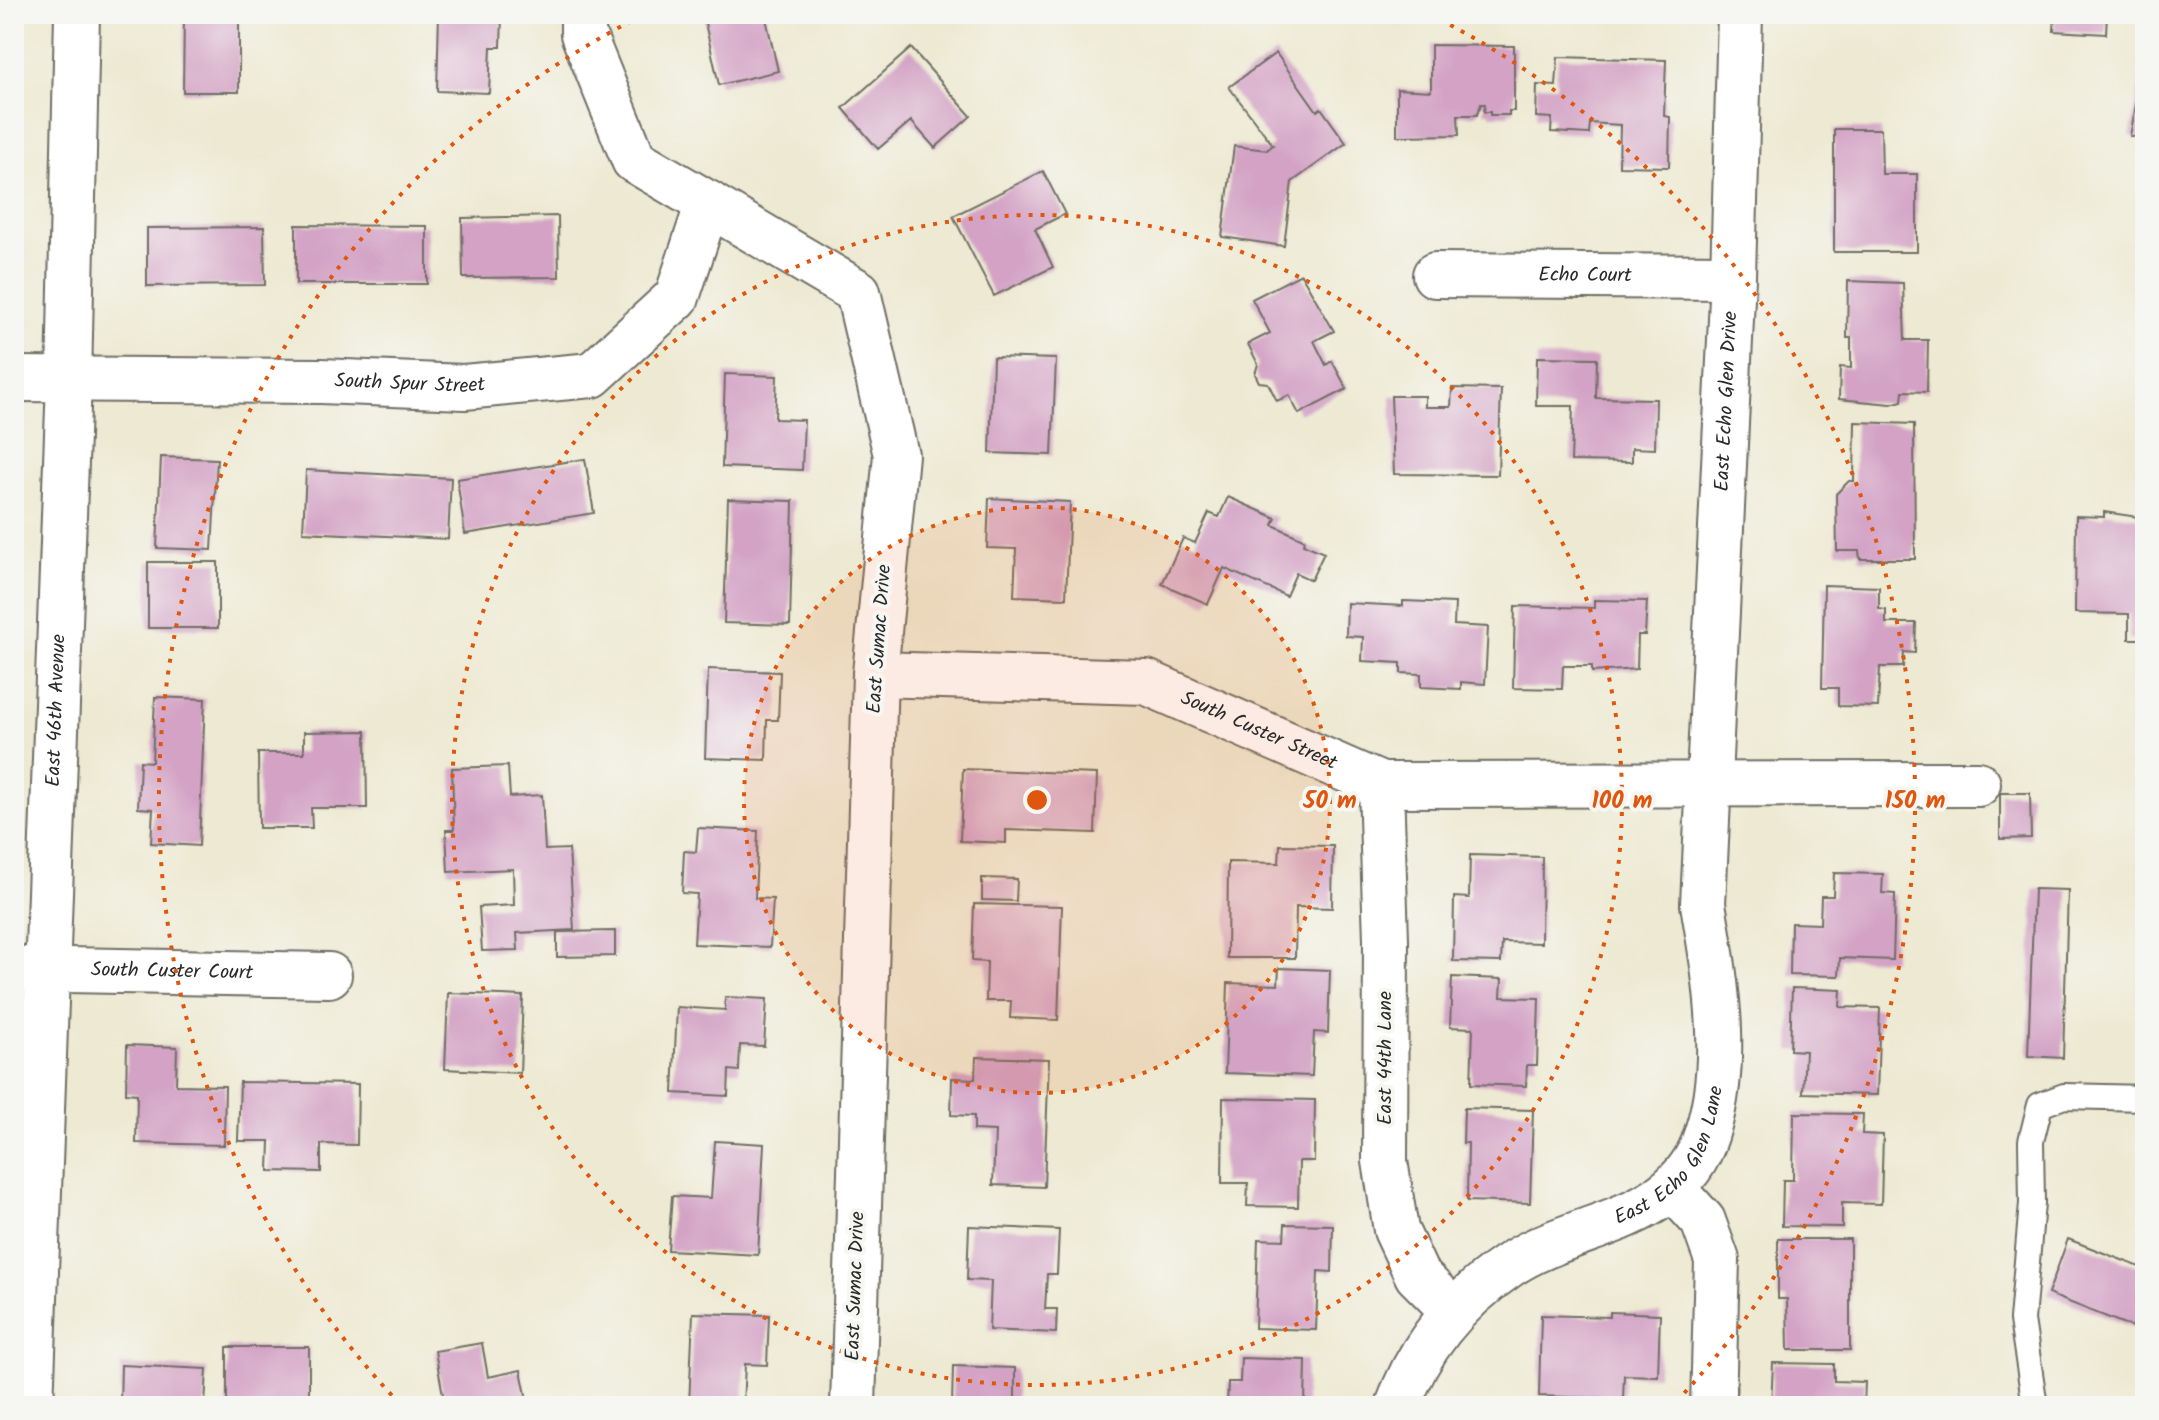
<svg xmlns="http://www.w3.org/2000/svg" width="2159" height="1420" font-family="Kalam,sans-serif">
	<rect width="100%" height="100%" fill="#f6f6f2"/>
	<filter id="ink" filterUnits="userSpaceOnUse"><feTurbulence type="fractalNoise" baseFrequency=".0125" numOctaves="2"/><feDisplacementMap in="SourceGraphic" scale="16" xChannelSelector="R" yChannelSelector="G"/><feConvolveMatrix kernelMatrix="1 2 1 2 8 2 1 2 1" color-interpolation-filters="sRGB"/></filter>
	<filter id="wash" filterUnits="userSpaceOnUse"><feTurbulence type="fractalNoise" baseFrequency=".006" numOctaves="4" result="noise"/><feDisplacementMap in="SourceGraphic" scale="32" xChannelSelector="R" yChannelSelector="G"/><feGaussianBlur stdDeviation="1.8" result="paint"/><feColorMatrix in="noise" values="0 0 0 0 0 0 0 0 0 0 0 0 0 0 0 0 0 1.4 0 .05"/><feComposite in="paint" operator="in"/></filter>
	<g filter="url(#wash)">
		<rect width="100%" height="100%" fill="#ede9d2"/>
		<g id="blocks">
			<path fill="#d3a2c5" d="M184,14H239V92H183Z
				M439,14H502L501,47H491L489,93L437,91Z
				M703,14H765L778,71L719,85Z
				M2055,14H2107L2106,34L2054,31Z
				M1431,45L1514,46V111H1509V115H1490V112H1484L1485,104H1481L1477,115H1458L1459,135L1397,136V89L1431,91Z
				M911,48L971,116L935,148L911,121L878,149L843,108Z
				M1276,53L1317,111L1321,108L1346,143L1292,182L1284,246L1222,237L1234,146L1267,150L1273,145L1229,87Z
				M1558,57L1666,60L1664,116L1670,117L1669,167L1619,166L1620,125L1590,123L1589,134L1551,132L1552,118L1536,117L1537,85L1556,86Z
				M2140,84L2145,85V139L2130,136Z
				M1834,129H1881L1882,174H1917V252H1834Z
				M1043,171L1065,214L1035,229L1053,267L994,296L953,216Z
				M558,216L559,277L463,278L462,218Z
				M296,225L427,226V284H296Z
				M264,227L265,285L147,286V228Z
				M1301,274L1334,331L1314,341L1326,365L1332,361L1347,389L1299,414L1289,395L1277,401L1268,383L1259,382L1255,374L1258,364L1248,344L1270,333L1252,299Z
				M1848,281L1903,283L1905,340H1928L1927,392L1903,391L1902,401L1891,404L1839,399L1840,367L1851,368V338H1847Z
				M993,357L1056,359L1052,455L990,453Z
				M1537,357L1597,358L1596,398L1656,399L1655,449L1632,448V462L1571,461L1573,406H1536Z
				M725,374L777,376L775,419L804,420L802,470L722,467Z
				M1452,388L1501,389L1498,475L1394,474L1391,396H1425V407H1451Z
				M1855,422L1914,424L1915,559H1860L1859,551H1837L1836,494L1849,481H1854Z
				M161,457L217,459L212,550L157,548Z
				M585,459L594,513L465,534L457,479Z
				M306,470L451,478L448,539L303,532Z
				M1228,497L1276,518L1273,525L1305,540L1303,544L1324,553L1311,580L1296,573L1286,596L1224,568L1208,604L1162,584L1183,538L1195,543L1209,513L1219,517Z
				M989,498L1070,502L1066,598L1014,596L1016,549L987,548Z
				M728,499L793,501L790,625L724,623Z
				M2104,512L2145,518V639H2129V614L2075,613L2076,516L2104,517Z
				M148,562H218V628H148Z
				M1824,585L1879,587V609L1886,610V623H1916L1915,653L1904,652L1903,667H1880L1878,707L1838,706V688H1822Z
				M1594,600L1647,601L1645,635H1638L1637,669L1592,672V666H1563L1562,689L1513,688L1515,606L1594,608Z
				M1403,601L1455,603L1454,625L1488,627L1485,684L1461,682V689L1421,687V674L1401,673V663L1362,661L1363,637L1346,636L1347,603L1403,606Z
				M708,669L780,672L778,720H767L766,760L705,758Z
				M155,697L205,699L199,846L151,843L153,809L138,808L140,761L152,762Z
				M366,731L367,808H311L312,828H259L258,753H304V732Z
				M508,766L510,797L542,795L545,850L569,849L574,930L517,933L518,950L482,951L479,907L514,905L513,869L448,872L446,830H454L452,768Z
				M963,769L1097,774L1095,833L1006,830V843L960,841Z
				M2000,793H2030L2031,838L2000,839Z
				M698,828L758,831L755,898L773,899L770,947L694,944L697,894L682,893L684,851L696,852Z
				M1280,845L1333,846L1332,908L1296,907L1295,958H1227L1228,862L1279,863Z
				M1470,855L1542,857L1541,943L1502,942L1501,962L1453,961L1454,897L1469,898Z
				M1834,873L1883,874L1882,893L1895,894L1893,960L1840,958L1839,976L1790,975L1791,923L1820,924L1821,896H1833Z
				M982,878L1017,879L1016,901L982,900Z
				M2034,889L2068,890L2063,1058L2028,1056Z
				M974,904L1062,906L1058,1020L1010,1018L1011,1001H986L987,962L972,961Z
				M615,931V956L557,957V932Z
				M1279,968L1330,970L1328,1033L1314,1032L1312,1076L1225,1073L1228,983L1278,985Z
				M1452,977L1502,979L1501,997L1539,998L1537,1065H1527L1526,1086L1471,1084L1473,1028L1450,1027Z
				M1792,988L1841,990L1840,1007L1880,1008L1877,1095L1803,1093L1805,1051L1790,1050Z
				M448,993L523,996L520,1073L445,1069Z
				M725,997L767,999L764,1046L740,1045L739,1071L729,1070L728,1096L673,1093L677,1007L725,1010Z
				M127,1045L177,1047L176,1085L225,1086L224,1145L136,1143L137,1094L126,1093Z
				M976,1057L1049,1059L1044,1187L993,1185L995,1131L974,1130V1116L951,1115L952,1078L975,1079Z
				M240,1082L358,1084L357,1145L321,1144V1172L269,1171L270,1141H238Z
				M1223,1098L1315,1100L1314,1161H1299L1298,1207L1247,1206L1248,1183H1222Z
				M1464,1108L1533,1110L1530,1203L1467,1201L1468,1143H1463Z
				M1794,1113L1863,1114L1862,1134L1883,1135L1881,1204L1842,1203V1227L1782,1226L1783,1180H1793Z
				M715,1141L764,1144L758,1255L668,1250L672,1196L711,1198Z
				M1285,1224L1333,1225L1332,1272L1318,1271L1316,1330L1255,1328L1258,1239L1284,1240Z
				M969,1226L1059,1230L1057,1274H1047L1045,1309H1057L1056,1333L989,1330L991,1281L967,1280Z
				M1778,1239H1850V1350H1788L1787,1299H1778Z
				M2068,1239L2145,1269V1332L2048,1294Z
				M1610,1312L1660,1314L1658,1376L1624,1375L1623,1399L1539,1396L1541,1315L1610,1317Z
				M693,1313L769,1315L767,1365L745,1364L743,1406H689Z
				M482,1343L488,1377L521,1370L528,1405L445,1406L435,1351Z
				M227,1347H309V1406H227Z
				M1241,1358L1306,1360L1305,1406H1227L1228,1382H1240Z
				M1773,1363L1834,1364V1381L1865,1382L1864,1406H1771Z
				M121,1365L207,1369L205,1406H120Z
				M953,1366L1015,1368V1406H952Z"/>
		</g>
	</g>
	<g filter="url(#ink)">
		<use href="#blocks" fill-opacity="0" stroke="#6f6e65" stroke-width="2"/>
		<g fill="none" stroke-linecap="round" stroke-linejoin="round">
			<defs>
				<path id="lane" d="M2035,1406L2022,1320L2032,1203L2031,1141L2040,1105L2064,1096L2145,1098"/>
				<g id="street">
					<path d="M583,14V34L634,160L858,292L896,455L875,674L853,1406"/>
					<path id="s1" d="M1435,275L1733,277"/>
					<path id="s2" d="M14,379L321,381L464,387L592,375L677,297L708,203"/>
					<path id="s3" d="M875,674L1146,682L1381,785L1978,784"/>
					<path d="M1381,785L1386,940L1385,1161L1396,1230L1417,1275L1453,1311"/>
					<path id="s4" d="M14,969L329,975"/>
					<path d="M1673,1188L1703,1221L1717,1260L1713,1406"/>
					<path id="s5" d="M31,1406L69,381L77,14"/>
					<path id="s6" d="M1398,1406C1418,1348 1457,1301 1508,1266C1570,1223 1671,1225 1703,1144C1732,1068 1716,981 1703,904L1733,277L1740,14"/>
				</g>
			</defs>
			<use href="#lane" stroke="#6f6e65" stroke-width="28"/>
			<use href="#street" stroke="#6f6e65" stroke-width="48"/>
			<use href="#lane" stroke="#fff" stroke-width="24"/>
			<use href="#street" stroke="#fff" stroke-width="44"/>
		</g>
	</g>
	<circle cx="1037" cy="800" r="293" fill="#df570e" fill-opacity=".12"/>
	<g fill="none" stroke="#df570e" stroke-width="4" stroke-dasharray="4 8">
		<circle cx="1037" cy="800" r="293"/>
		<circle cx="1037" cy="800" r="585"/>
		<path d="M400 1404A878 878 0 0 1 645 14M1429 14A878 878 0 0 1 1674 1404"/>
	</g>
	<g text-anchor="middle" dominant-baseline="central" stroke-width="8" stroke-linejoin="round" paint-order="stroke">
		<g font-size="20" fill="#2b2b2b" stroke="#f6f6f2">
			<text stroke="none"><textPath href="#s1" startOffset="150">Echo Court</textPath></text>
			<text stroke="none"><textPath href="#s2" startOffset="396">South Spur Street</textPath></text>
			<text stroke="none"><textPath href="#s6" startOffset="1164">East Echo Glen Drive</textPath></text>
			<text transform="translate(880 639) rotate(-86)">East Sumac Drive</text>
			<text stroke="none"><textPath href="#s5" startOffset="696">East 46th Avenue</textPath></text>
			<text stroke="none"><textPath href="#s3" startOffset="394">South Custer Street</textPath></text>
			<text stroke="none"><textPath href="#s4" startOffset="158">South Custer Court</textPath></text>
			<text transform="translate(1386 1058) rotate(-90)">East 44th Lane</text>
			<text stroke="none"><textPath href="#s6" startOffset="388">East Echo Glen Lane</textPath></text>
			<text transform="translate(856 1286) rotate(-88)">East Sumac Drive</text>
		</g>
	</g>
	<circle cx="1037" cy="800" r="12" fill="#df570e" stroke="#f6f6f2" stroke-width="4"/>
	<g font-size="24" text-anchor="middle" font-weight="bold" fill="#df570e" stroke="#f6f6f2" stroke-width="8" stroke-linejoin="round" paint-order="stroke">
		<text x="1330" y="808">50 m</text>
		<text x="1622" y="808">100 m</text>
		<text x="1915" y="808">150 m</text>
	</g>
	<rect width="2159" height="1420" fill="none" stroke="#f6f6f2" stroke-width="48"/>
</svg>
